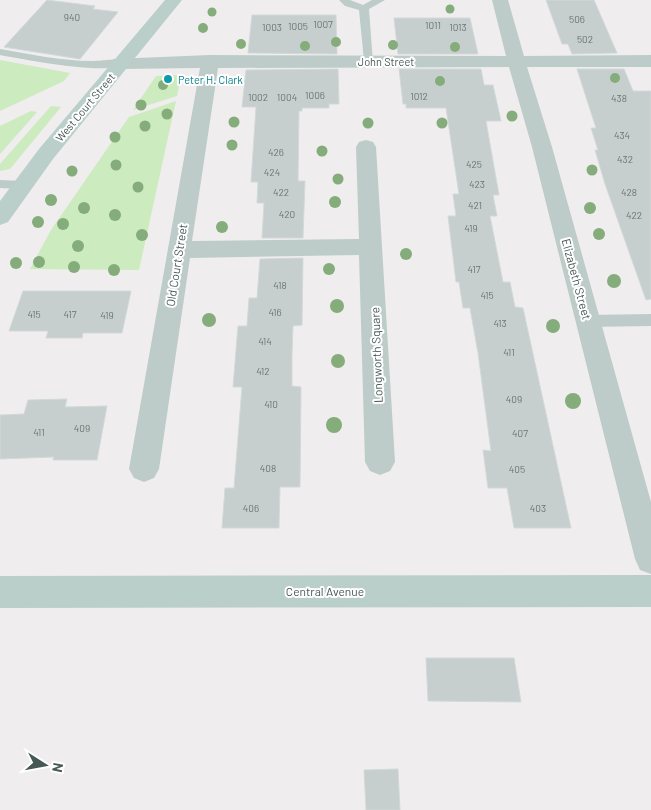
<svg xmlns="http://www.w3.org/2000/svg" width="651" height="810" font-family="Barlow,sans-serif">
	<rect width="100%" height="100%" fill="#f0edef"/>
	<path fill="#ccebbe" d="M0,60L70,73L64,81L0,111Z
		M181,75L177,96L133,110L156,76Z
		M176,101L139,270L30,269L51,230L129,117Z
		M51,106L61,107L10,169L0,171V164Z
		M31,111L37,112L0,154V126Z"/>
	<path fill="#c7cece" stroke="#d2d9d9" d="M47,0L95,6L93,9L118,12L80,59L4,47Z
		M546,0H594L617,53L572,54L568,44H562Z
		M252,15H336L337,54L248,53Z
		M394,18H470L478,54H398Z
		M338,69L339,104H329V108H302V111H299L298,181H305L303,238H262L264,203H257L258,182H251L256,107H242L246,70Z
		M399,69H481L484,85H493L501,121H486L499,195H493L497,216H490L503,282H510L515,307L523,308L571,528H514L507,488H488L483,450L491,451L478,353L470,308H463L459,282H456L448,216H456L453,194H459L446,108H406V104H403Z
		M577,69H624L633,91H651V299L646,300L605,184L595,150H598L591,128H596Z
		M303,258L302,325L293,326L292,355V386L301,387L300,487H280L279,528H222L225,488H234L242,387H233L238,326H247L249,298H257L260,259Z
		M23,291H131L122,333H83L82,338H46L48,331H9Z
		M67,399L65,407L107,406L97,460H53L54,457L0,459V415L24,414L28,400Z
		M426,658H514L521,702L428,701Z
		M398,769L400,810H366L364,770Z"/>
	<g fill="none" stroke-linecap="round" stroke-linejoin="round">
		<path fill="#bdccc8" fill-rule="evenodd" d="M339,0H350L363,5L372,0H385L369,9L373,63L369,64L364,61L359,10L345,6Z
			M0,49C30,54 61,61 92,61C101,61 119,57 125,63C111,77 22,59 0,55Z
			M0,180L23,181L29,185L23,189L0,188Z
			M651,314V326L587,327L582,325L580,321L582,317L587,315Z"/>
		<path fill="#bdccc8" fill-rule="evenodd" d="M492,0H508L524,56L651,55V67H527L552,147L651,502V574L640,570L635,559L532,147L509,67L218,68L192,241L359,239L356,147L359,142L366,140L373,142L376,147L395,462L390,471L380,475L370,471L365,462L359,255L190,258L159,469L154,478L144,482L134,478L129,469L200,68L120,69L113,67L111,63L113,59L210,55L506,56Z"/>
		<path fill="#baceca" fill-rule="evenodd" d="M165,0H182L53,159L8,222L0,225V201L39,149Z
			M651,575V607L0,608V576Z"/>
	</g>
	<g fill="#85ac7b">
		<circle cx="450" cy="9" r="4.5"/>
		<circle cx="212" cy="12" r="4.5"/>
		<circle cx="203" cy="28" r="5"/>
		<circle cx="336" cy="42" r="5"/>
		<circle cx="241" cy="44" r="5"/>
		<circle cx="393" cy="45" r="5"/>
		<circle cx="305" cy="46" r="5"/>
		<circle cx="455" cy="47" r="5"/>
		<circle cx="615" cy="78" r="5"/>
		<circle cx="440" cy="81" r="5"/>
		<circle cx="163" cy="85" r="5"/>
		<circle cx="141" cy="105" r="5.5"/>
		<circle cx="167" cy="114" r="5.5"/>
		<circle cx="512" cy="116" r="5.5"/>
		<circle cx="234" cy="122" r="5.5"/>
		<circle cx="368" cy="123" r="5.5"/>
		<circle cx="442" cy="123" r="5.5"/>
		<circle cx="145" cy="126" r="5.5"/>
		<circle cx="115" cy="137" r="5.5"/>
		<circle cx="232" cy="145" r="5.5"/>
		<circle cx="322" cy="151" r="5.5"/>
		<circle cx="116" cy="165" r="5.5"/>
		<circle cx="592" cy="170" r="5.5"/>
		<circle cx="72" cy="171" r="5.5"/>
		<circle cx="338" cy="179" r="5.5"/>
		<circle cx="138" cy="187" r="5.5"/>
		<circle cx="51" cy="200" r="6"/>
		<circle cx="335" cy="202" r="6"/>
		<circle cx="84" cy="208" r="6"/>
		<circle cx="590" cy="208" r="6"/>
		<circle cx="115" cy="215" r="6"/>
		<circle cx="38" cy="222" r="6"/>
		<circle cx="63" cy="224" r="6"/>
		<circle cx="222" cy="227" r="6"/>
		<circle cx="599" cy="234" r="6"/>
		<circle cx="142" cy="235" r="6"/>
		<circle cx="78" cy="246" r="6"/>
		<circle cx="406" cy="254" r="6"/>
		<circle cx="39" cy="262" r="6"/>
		<circle cx="16" cy="263" r="6"/>
		<circle cx="74" cy="267" r="6"/>
		<circle cx="329" cy="269" r="6"/>
		<circle cx="114" cy="270" r="6"/>
		<circle cx="614" cy="281" r="7"/>
		<circle cx="337" cy="306" r="7"/>
		<circle cx="209" cy="320" r="7"/>
		<circle cx="553" cy="326" r="7"/>
		<circle cx="338" cy="361" r="7"/>
		<circle cx="573" cy="401" r="8"/>
		<circle cx="334" cy="425" r="8"/>
	</g>
	<circle fill="#0f9aa8" stroke="#fff" stroke-width="2" cx="168" cy="79" r="5"/>
	<g text-anchor="middle" dominant-baseline="central" stroke-width="4" stroke-linejoin="round" paint-order="stroke">
		<g font-size="10" fill="#677673">
			<text x="72" y="17">940</text>
			<text x="577" y="19">506</text>
			<text x="323" y="24">1007</text>
			<text x="433" y="25">1011</text>
			<text x="298" y="26">1005</text>
			<text x="272" y="27">1003</text>
			<text x="458" y="27">1013</text>
			<text x="585" y="39">502</text>
			<text x="315" y="95">1006</text>
			<text x="419" y="96">1012</text>
			<text x="258" y="97">1002</text>
			<text x="287" y="97">1004</text>
			<text x="619" y="98">438</text>
			<text x="622" y="135">434</text>
			<text x="276" y="152">426</text>
			<text x="625" y="159">432</text>
			<text x="474" y="164">425</text>
			<text x="272" y="172">424</text>
			<text x="477" y="184">423</text>
			<text x="281" y="192">422</text>
			<text x="629" y="192">428</text>
			<text x="475" y="205">421</text>
			<text x="287" y="214">420</text>
			<text x="634" y="215">422</text>
			<text x="471" y="228">419</text>
			<text x="474" y="269">417</text>
			<text x="280" y="285">418</text>
			<text x="487" y="295">415</text>
			<text x="275" y="312">416</text>
			<text x="34" y="314">415</text>
			<text x="70" y="314">417</text>
			<text x="107" y="315">419</text>
			<text x="500" y="323">413</text>
			<text x="265" y="341">414</text>
			<text x="509" y="352">411</text>
			<text x="263" y="371">412</text>
			<text x="514" y="399">409</text>
			<text x="271" y="404">410</text>
			<text x="82" y="428">409</text>
			<text x="39" y="432">411</text>
			<text x="520" y="433">407</text>
			<text x="268" y="468">408</text>
			<text x="517" y="469">405</text>
			<text x="251" y="508">406</text>
			<text x="538" y="508">403</text>
		</g>
		<g font-size="11" fill="#475955" stroke="#fff">
			<text x="386" y="61">John Street</text>
			<text transform="translate(85 107) rotate(-50)">West Court Street</text>
		</g>
		<g font-size="11" fill="#0d838f" stroke="#fff" text-anchor="start">
			<text x="178" y="79">Peter H. Clark</text>
		</g>
		<g font-size="12" fill="#475955" stroke="#fff">
			<text transform="translate(176 265) rotate(-81)">Old Court Street</text>
			<text transform="translate(577 279) rotate(75)">Elizabeth Street</text>
			<text transform="translate(376 355) rotate(-92)">Longworth Square</text>
			<text x="325" y="591">Central Avenue</text>
		</g>
	</g>
	<g transform="translate(45 765) rotate(101)" stroke="#ffffff" stroke-width="4" paint-order="stroke">
	<path d="M0-4L9 19L0 12L-9 19Z" fill="#475955"/>
	<text y="-8" font-size="14" font-weight="bold" text-anchor="middle" fill="#475955">N</text>
	</g>
</svg>
